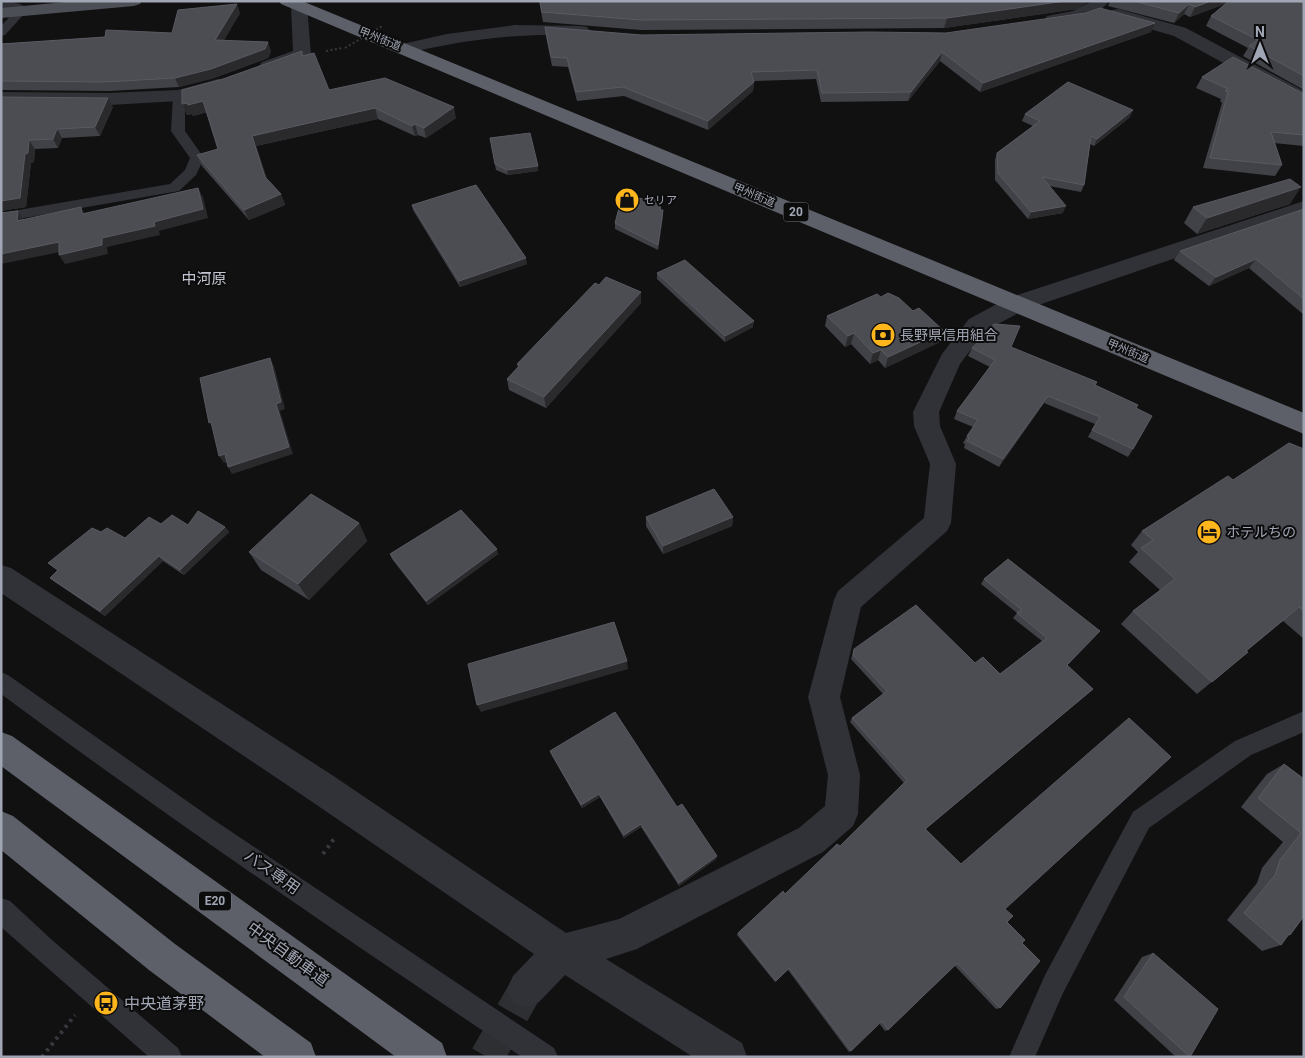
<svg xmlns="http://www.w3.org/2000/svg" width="1305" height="1058" font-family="Roboto,'Noto Sans JP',sans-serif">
	<rect width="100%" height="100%" fill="#111112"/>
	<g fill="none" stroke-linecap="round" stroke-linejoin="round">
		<path stroke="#2e2f32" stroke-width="34" stroke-dasharray="34 17" stroke-linecap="butt" d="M487,1057L526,989"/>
		<path stroke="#37393f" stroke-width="2" stroke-dasharray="2 2.5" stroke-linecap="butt" d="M326,51L342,48"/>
		<path stroke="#37393f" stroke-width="4" stroke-dasharray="3 4.5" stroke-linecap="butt" d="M323,854L336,836
			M42,1057L75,1015"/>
		<path fill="#313238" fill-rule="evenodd" d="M21,8L27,11L5,35L1,36V26L17,9Z
			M179,91L185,95V131L204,158L196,175L179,191L1,222V213L170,184L185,170L190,158L171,131L173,95Z
			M1,672L8,675L211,818L554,1048L558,1057H522C346,939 171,820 1,694Z
			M1304,711V732L1251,755L1149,828L1063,993L1035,1057H1009L1045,975L1133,812L1235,741Z
			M1,898L10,901L52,940L178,1048L182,1057H149L1,927Z"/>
		<path fill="#313238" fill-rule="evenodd" d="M1,1C10,1 24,3 29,11L27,15C18,17 10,13 1,10Z
			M300,1L305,2L307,6L311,54L308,58C295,63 276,73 262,70L259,66L262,62L293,51L291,6L293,2Z
			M1092,1H1109C1097,18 1067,28 1047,24L1045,20L1047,16L1073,11Z
			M1118,9L1186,28L1304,91V104L1297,103L1174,36L1112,18L1110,14L1112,10Z
			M515,25L581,26L587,27L590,31L587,35L581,36C520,32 463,40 404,54L398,53L395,49L398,45L447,34Z
			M218,79L224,80L227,84L224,88L179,101L109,105L1,104V92L109,93L178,90Z
			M1304,201V214L1024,310L985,331L960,364L939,412L940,426L956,464L951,523L947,531L861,607L840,697L860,775L858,814L853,826L823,852L637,949L606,959L742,1043L747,1057H693L565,975L539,1002L526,1008L513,1002L507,989L513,976L534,954L308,799L1,593V565L11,568L332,775L566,933L619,919L799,828L825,806L828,775L808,697L834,600L838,591L924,518L930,464L914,426L913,412L942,354L969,319L1008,298Z"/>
		<path fill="#4d4f57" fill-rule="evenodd" d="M76,1H142L140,4L134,6L1,18V8Z"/>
		<path fill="#5d6069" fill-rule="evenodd" d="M279,1H302L1304,413V434L281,4Z
			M1,732L12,736L442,1043L447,1057H396L1,766Z
			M1,811L13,816L175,944L311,1043L316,1057H265L149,970L1,850Z"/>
		<path stroke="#37393f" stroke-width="2" stroke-dasharray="2 2.5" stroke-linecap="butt" d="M345,48L382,26"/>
	</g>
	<path fill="#414247" d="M539,1H1089L1077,9L944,28L641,30L543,22Z
		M1110,1H1304V90L1243,56L1248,48L1206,26L1211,16L1225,4L1190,17L1184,14L1174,23L1108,6Z
		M240,13L224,40L271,51L268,58L214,78L179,87L109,91L1,90V44L105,37L172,33Z
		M545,27L641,35L1151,32L980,92L940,61L908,101L821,102L816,79L754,81L753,91L708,130L624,96L577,101L568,67L552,66L546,36Z
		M302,51L303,55L329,90L456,118L426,138L418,135L415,136L378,119L256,146L267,179L281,194L285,205L249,220L202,166L197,155L218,149L207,112L193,116L192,114L187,115L182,104L223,79Z
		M1202,77L1304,94V146L1274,143L1282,165L1275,176L1203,168L1222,103L1220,101L1221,99L1196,88Z
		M1,97L113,107L100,136L62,138L58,148L35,149L34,162L31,163L26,207L1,211Z
		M1025,114L1130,117L1094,146L1090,144L1084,185L1081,192L1049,186L1063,213L1028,219L995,180V160L997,153L1033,126L1022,121Z
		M490,138L538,171L508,175L496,170Z
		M661,200V210L663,216L658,250L615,229V223Z
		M1290,204L1197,234L1184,223L1193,207Z
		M412,205L527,264L460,287L413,210Z
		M1304,209V315L1249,268L1209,286L1174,260L1180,251Z
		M657,273L753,327L725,342L657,279Z
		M599,285L641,303L546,408L509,390L507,379L518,368L517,364Z
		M881,297L913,311L944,331L940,342L885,368L878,360L870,364L851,344L845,347L825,326L827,316Z
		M1011,347L1095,385L1136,408L1133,449L1128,457L1088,437L1095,424L1044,403L999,467L964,448L965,444L963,443L967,436L973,427L954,419L957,411L990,367L968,356L972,348Z
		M1304,449V639L1283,621L1246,651L1248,652L1197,694L1121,624L1133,611L1160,590L1129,562L1138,552L1131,545L1142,531L1233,480Z
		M646,517H733L732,526L663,554L646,526Z
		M359,523L367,541L309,600L261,570L249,552Z
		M161,524L188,525L225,527L229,532L184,575L163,561L105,616L55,582L50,578L58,571L48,563L101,532L125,538Z
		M390,554H498L428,605L392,559Z
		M1008,559L1067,666L1093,689L926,829L1005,909L1007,922L1022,943L1000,1008L996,1009L955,966L888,1030L885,1031L879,1023L851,1051L849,1052L788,970L775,982L737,935L738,933L785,894L840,846L904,783L850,722L852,718L883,694L851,659L854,649L975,663L1000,674L1042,641L1013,618L1017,613L981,584L984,579Z
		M550,751L677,807L716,859L679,886L641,827L624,838L600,797L582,808L551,754Z
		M1284,764L1304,779V916L1290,935L1287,936L1281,945L1262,951L1227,920L1257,883L1262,868L1283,842L1241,807L1267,774Z
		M1153,953L1190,1057H1176L1114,1000L1142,957Z"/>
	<path fill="#2a2a2d" d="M1065,1H1089L1077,9L944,28L947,18Z
		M1211,1H1233L1190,17L1195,7Z
		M237,4L240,13L219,49L215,40Z
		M1189,4L1184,14L1174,23L1179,13Z
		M1155,23L1151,32L980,92L983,83Z
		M268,42L271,51L268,58L214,78L179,87L175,78Z
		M942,52L940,61L908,101L911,92Z
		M754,82L753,91L708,130V121Z
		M108,98L113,107L100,136L95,127Z
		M203,101L208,112L193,116L188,105Z
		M187,103L192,114L187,115L182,104Z
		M454,107L456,118L426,138L424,128Z
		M375,108L378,119L256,146L270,188L265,177L252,136Z
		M1133,110L1130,117L1094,146L1097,139Z
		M415,124L418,135L415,136L412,126Z
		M57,129L62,138L58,148L53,139Z
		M29,140L35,149L34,162L31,163L26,207L1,211V201L25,154Z
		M538,166V171L508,175L507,170Z
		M1301,187L1290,204L1197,234L1207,218Z
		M198,188L203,197L208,218L159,231L160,235L107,247L108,254L65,264L59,255L102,238Z
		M281,194L285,205L249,220L244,210Z
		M1066,206L1063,213L1028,219L1031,212Z
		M81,207L86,216L82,214Z
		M663,210V216L658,250V245Z
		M18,211L24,220L17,221Z
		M59,242L65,251L1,264V254Z
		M526,258L527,264L460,287L459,281Z
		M1256,259L1249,268L1209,286L1216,277Z
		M641,292V303L546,408L544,397Z
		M754,321L753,327L725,342V336Z
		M944,331L940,342L885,368L888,357Z
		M854,333L851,344L845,347L848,336Z
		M881,350L878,360L870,364L873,353Z
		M270,358L274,366L285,409L280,411L293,454L232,474L228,467L276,404Z
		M1048,396L1044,403L999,467L1003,459Z
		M225,454L229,461L224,463L219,456Z
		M733,517L732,526L663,554V546Z
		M359,523L367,541L309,600L298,584Z
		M225,527L229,532L184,575L180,570Z
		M497,549L498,554L428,605L426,601Z
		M159,556L163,561L105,616L100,611Z
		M627,661L628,669L481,712L477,705Z
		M1093,689L1089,693L922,832L925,829Z
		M599,794L600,797L582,808L581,805Z
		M641,824V827L624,838V835Z
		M717,856L716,859L679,886V883Z"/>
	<path fill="#4c4c53" stroke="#595a62" d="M540,1H1065L947,18L641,20L542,12Z
		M1134,1H1211L1195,7L1189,4L1179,13Z
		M1229,1H1304V76L1249,46L1258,40L1211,16Z
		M237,4L215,40L268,42L265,49L211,69L175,78L104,82L1,81V44L105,37L106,30L172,33L178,10Z
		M1100,8L1155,23L983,83L942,52L911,92L822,93L817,70L751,72L754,82L708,121L623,87L576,92L567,58L551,57L545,27L641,35L870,32L946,33L1086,13Z
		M302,51V56L314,53L329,90L385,78L454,107L424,128L415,124L412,126L375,108L252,136L265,177L281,194L244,210L197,155L218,149L203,101L188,105L187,103L182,104V90L223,79Z
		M1233,57L1304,94V135L1271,132L1282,165L1210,158L1228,92L1225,91L1228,89L1202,77Z
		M1068,82L1133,110L1097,139L1091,136L1084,185L1042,177L1066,206L1031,212L998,173L997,153L1040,121L1025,114Z
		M1,97L108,98L95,127L57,129L53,139L29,140L28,153L25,154L20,198L1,201Z
		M530,133L538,166L507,170L495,164L490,138Z
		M1290,179L1301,187L1207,218L1193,207Z
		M476,185L526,258L459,281L412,205Z
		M198,188L203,209L154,222L155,226L102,238V245L59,255V242L1,254V213L18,211L17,221L81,207L82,214Z
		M622,197L661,200L660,210H663L658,245L615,223Z
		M1304,209V299L1256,259L1216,277L1180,251Z
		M685,260L754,321L725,336L657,273Z
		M606,277L641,292L544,397L507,379L520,365L517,364L595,283L599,285Z
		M888,293L899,298L913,311L919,308L944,331L888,357L881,350L873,353L854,333L848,336L827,316L877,294L881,297Z
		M994,324L1020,326L1011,347L1097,382L1095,385L1138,405L1136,408L1152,416L1133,449L1092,430L1100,417L1048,396L1003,459L967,441L969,438L967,436L978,420L957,411L995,360L972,348Z
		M270,358L281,402L276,404L289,447L228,467L225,454L219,456L211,422L209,423L200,378Z
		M1289,443L1304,449V611L1299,607L1246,651L1248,652L1212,682L1133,611L1175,579L1141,548L1153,540L1142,531L1228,476L1233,480Z
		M714,489L733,517L663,546L646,517Z
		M311,494L359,523L298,584L249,552Z
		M461,510L497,549L426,601L390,554Z
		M198,511L225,527L180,570L159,556L100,611L50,578L58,570L48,563L92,528L101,532L107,528L125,538L149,517L161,524L172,515L188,525Z
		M1008,559L1100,631L1067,665L1093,689L925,829L961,864L1129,718L1171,757L1005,909L1013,916L1007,922L1025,940L1022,943L1040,961L1000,1008L957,963L888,1030L882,1021L851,1051L789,968L776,981L738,933L783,891L785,894L837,844L840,846L907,780L852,718L887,691L853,655L854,649L916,605L975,663L983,657L1000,674L1047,638L1017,613L1022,610L984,579Z
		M614,622L627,661L477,705L468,664Z
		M615,712L677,807L682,804L717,856L679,883L641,824L624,835L599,794L581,805L550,751Z
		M1284,764L1304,779V916L1290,935L1289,934L1281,945L1244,913L1275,875L1280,860L1301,833L1258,798Z
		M1153,953L1218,1009L1190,1057L1124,997Z"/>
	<defs>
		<symbol id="shop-disc" viewBox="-11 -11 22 22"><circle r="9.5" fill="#ffb61c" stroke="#0c0c0d"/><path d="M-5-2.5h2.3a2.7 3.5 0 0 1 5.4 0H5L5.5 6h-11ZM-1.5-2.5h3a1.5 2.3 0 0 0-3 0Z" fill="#111"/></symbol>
		<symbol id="bank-disc" viewBox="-11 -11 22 22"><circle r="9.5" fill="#ffb61c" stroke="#0c0c0d"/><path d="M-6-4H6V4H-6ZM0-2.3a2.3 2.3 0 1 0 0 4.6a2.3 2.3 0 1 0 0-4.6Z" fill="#111"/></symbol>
		<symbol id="hotel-disc" viewBox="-11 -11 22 22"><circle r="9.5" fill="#ffb61c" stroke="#0c0c0d"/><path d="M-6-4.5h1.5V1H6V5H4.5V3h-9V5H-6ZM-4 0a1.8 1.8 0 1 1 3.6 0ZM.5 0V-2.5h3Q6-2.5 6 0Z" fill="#111"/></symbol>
		<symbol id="bus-disc" viewBox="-11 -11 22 22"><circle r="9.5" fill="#ffb61c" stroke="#0c0c0d"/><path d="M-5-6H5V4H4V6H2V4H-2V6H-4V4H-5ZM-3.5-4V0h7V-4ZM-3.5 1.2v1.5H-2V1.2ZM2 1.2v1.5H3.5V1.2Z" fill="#111"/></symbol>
	</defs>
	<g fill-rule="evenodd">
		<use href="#shop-disc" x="613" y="186" width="28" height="28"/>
		<use href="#bank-disc" x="869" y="321" width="28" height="28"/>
		<use href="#hotel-disc" x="1195" y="518" width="28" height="28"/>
		<use href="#bus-disc" x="92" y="989" width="28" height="28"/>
	</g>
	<g text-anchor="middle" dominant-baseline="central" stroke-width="4" stroke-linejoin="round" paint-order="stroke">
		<g font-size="11" fill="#a1a6b4" stroke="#0c0c0d">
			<text transform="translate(380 39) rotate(22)">甲州街道</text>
			<text transform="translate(754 195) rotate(23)">甲州街道</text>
			<text transform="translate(1128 351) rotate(23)">甲州街道</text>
		</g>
		<g font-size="11" fill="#a1a6b4" stroke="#0c0c0d" text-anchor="start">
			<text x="644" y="200">セリア</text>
		</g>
		<g fill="#0c0c0d" stroke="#747882" stroke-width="1">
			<rect x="783.5" y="202.5" width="25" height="19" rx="4"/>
			<rect x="199" y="891.5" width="32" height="19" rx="4"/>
		</g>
		<g font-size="12" font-weight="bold" fill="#a1a6b4">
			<text x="796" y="212">20</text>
			<text x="215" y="901">E20</text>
		</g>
		<g font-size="14" fill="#a1a6b4" stroke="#0c0c0d" text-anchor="start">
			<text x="900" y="335">長野県信用組合</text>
			<text x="1226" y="532">ホテルちの</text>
		</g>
		<g font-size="15" fill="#c2c5d0" stroke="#0c0c0d">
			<text x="204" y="279">中河原</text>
		</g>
		<g font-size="16" fill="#a1a6b4" stroke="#0c0c0d">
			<text transform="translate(272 872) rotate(35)">バス専用</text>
			<text transform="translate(288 954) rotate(36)">中央自動車道</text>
		</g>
		<g font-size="16" fill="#a1a6b4" stroke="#0c0c0d" text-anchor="start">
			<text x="124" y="1003">中央道茅野</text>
		</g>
	</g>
	<rect width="1305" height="1058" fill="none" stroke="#a1a6b4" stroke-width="5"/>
	<g transform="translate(1260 45)" stroke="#0c0c0d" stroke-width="4" paint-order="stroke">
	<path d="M0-4L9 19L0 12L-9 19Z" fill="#a1a6b4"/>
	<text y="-8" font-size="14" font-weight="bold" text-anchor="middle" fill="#a1a6b4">N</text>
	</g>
</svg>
